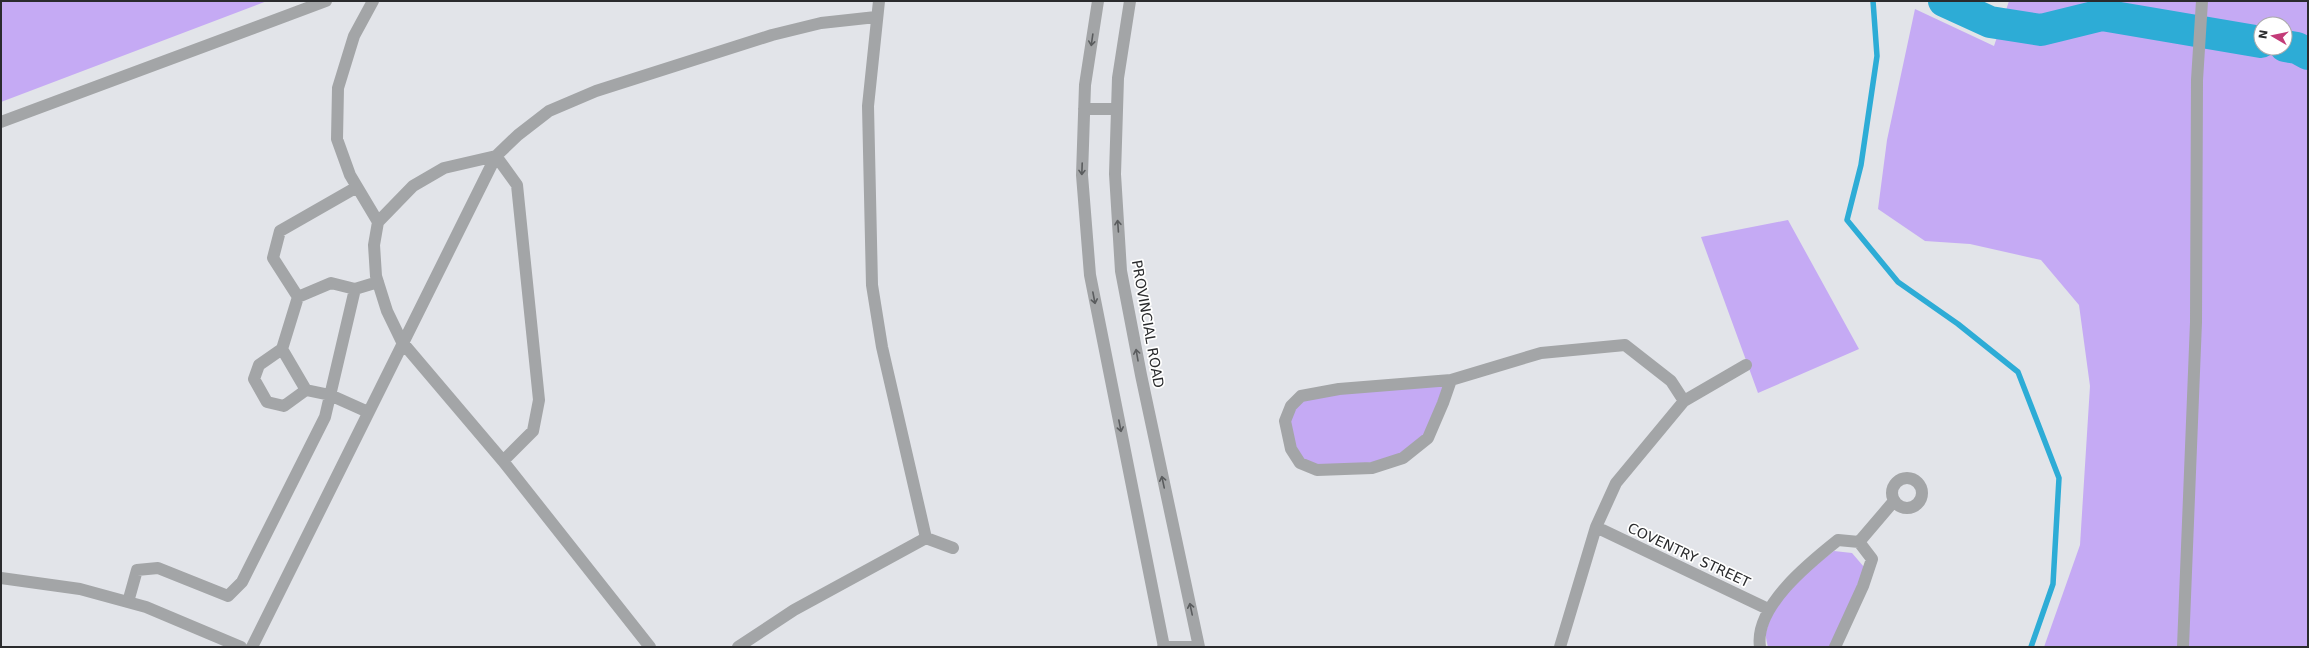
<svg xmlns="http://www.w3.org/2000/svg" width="2309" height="648" font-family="'DejaVu Sans',sans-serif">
	<rect width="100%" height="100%" fill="#e2e4e9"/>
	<path fill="#c5aaf4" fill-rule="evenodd" d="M1,1H267L1,102Z
		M2009,1H2308V647H2044L2080,545L2090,386L2079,305L2041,260L1970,244L1925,241L1878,209L1887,140L1915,9L1994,46ZM2261,24H2285V48H2261Z
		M1788,220L1859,349L1758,393L1701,237Z
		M1451,380L1428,438L1403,458L1317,470L1291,449V406L1301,396Z
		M1834,551L1852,553L1864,567L1856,591L1830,647H1768C1767,642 1765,636 1766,632C1774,598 1808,571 1834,551Z"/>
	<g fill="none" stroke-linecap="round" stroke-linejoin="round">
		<path stroke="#2dacd6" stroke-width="5.5" d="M1873,1L1877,56L1861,165L1847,220L1898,282L1958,324L2018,372L2059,478L2053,584L2031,647"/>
		<path stroke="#2dacd6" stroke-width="32" d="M1944,1L1990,22L2041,30L2102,15L2261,42
			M2285,46L2297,48L2308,54"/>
		<path stroke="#a3a5a7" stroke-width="12" d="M373,1L354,36L338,88L337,139L350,175L378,222
			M1098,1L1085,85L1082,175L1090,275L1164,647
			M1130,1L1118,78L1115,174L1121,271L1141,375L1199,647
			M1084,109H1117
			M1,122L326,1
			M298,297L273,258L280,231L357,187
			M282,349L259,365L254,379L267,402L284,406L306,390
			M1451,380L1443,403L1428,438L1403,458L1372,468L1317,470L1300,463L1291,449L1285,421L1291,406L1301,396L1339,389L1451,380L1541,353L1625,345L1671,381L1684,401
			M368,412L330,395L306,390L282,349L298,297L331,283L355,289L378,282
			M503,461L533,431L539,400L517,185L496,156L444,168L413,186L378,222L374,245L376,276L387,311L402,342L503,461L650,647
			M1892 493a15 15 0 1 1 30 0a15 15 0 1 1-30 0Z
			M1596,527L1768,609
			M926,538L953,548
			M1859,542L1894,501
			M1,578L80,589L146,607L241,647
			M128,602L137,570L158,568L228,596L242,582L325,417L355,289
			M252,647L496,156L518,135L549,111L596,91L772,35L821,23L876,17
			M738,647L794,610L926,538L882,347L872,285L868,106L879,1
			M1163,647H1199
			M1560,647L1596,527L1616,483L1684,401L1746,365
			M1760,647C1754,607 1809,563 1838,540L1859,542L1872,559L1863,586L1835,647
			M2183,647L2196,322L2197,80L2202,1"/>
	</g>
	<defs><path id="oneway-shaft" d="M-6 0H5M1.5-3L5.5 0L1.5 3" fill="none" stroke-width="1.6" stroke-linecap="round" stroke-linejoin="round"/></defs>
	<g stroke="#5a5c5e">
		<use href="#oneway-shaft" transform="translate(1092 40) rotate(98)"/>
		<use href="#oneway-shaft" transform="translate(1082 169) rotate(92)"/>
		<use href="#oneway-shaft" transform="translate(1118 226) rotate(-94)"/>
		<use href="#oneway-shaft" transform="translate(1094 298) rotate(79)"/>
		<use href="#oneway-shaft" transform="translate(1137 355) rotate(-100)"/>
		<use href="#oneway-shaft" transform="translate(1120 426) rotate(79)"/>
		<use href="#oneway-shaft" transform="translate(1163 482) rotate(-102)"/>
		<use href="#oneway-shaft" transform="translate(1191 609) rotate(-102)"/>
	</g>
	<g text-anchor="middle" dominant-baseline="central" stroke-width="3.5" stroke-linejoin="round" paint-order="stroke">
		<g font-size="14" fill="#2a2b2d" stroke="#fff">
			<text transform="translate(1148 324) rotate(80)">PROVINCIAL ROAD</text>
			<text transform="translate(1689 555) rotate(25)">COVENTRY STREET</text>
		</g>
	</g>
	<rect width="2309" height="648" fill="none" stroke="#2a2b2d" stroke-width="4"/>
	<g transform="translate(2273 36) rotate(279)"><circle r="19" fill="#ffffff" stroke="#aaaaab"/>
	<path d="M0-3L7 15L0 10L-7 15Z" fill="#c33b78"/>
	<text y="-6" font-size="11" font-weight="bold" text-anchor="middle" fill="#2a2b2d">N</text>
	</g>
</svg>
